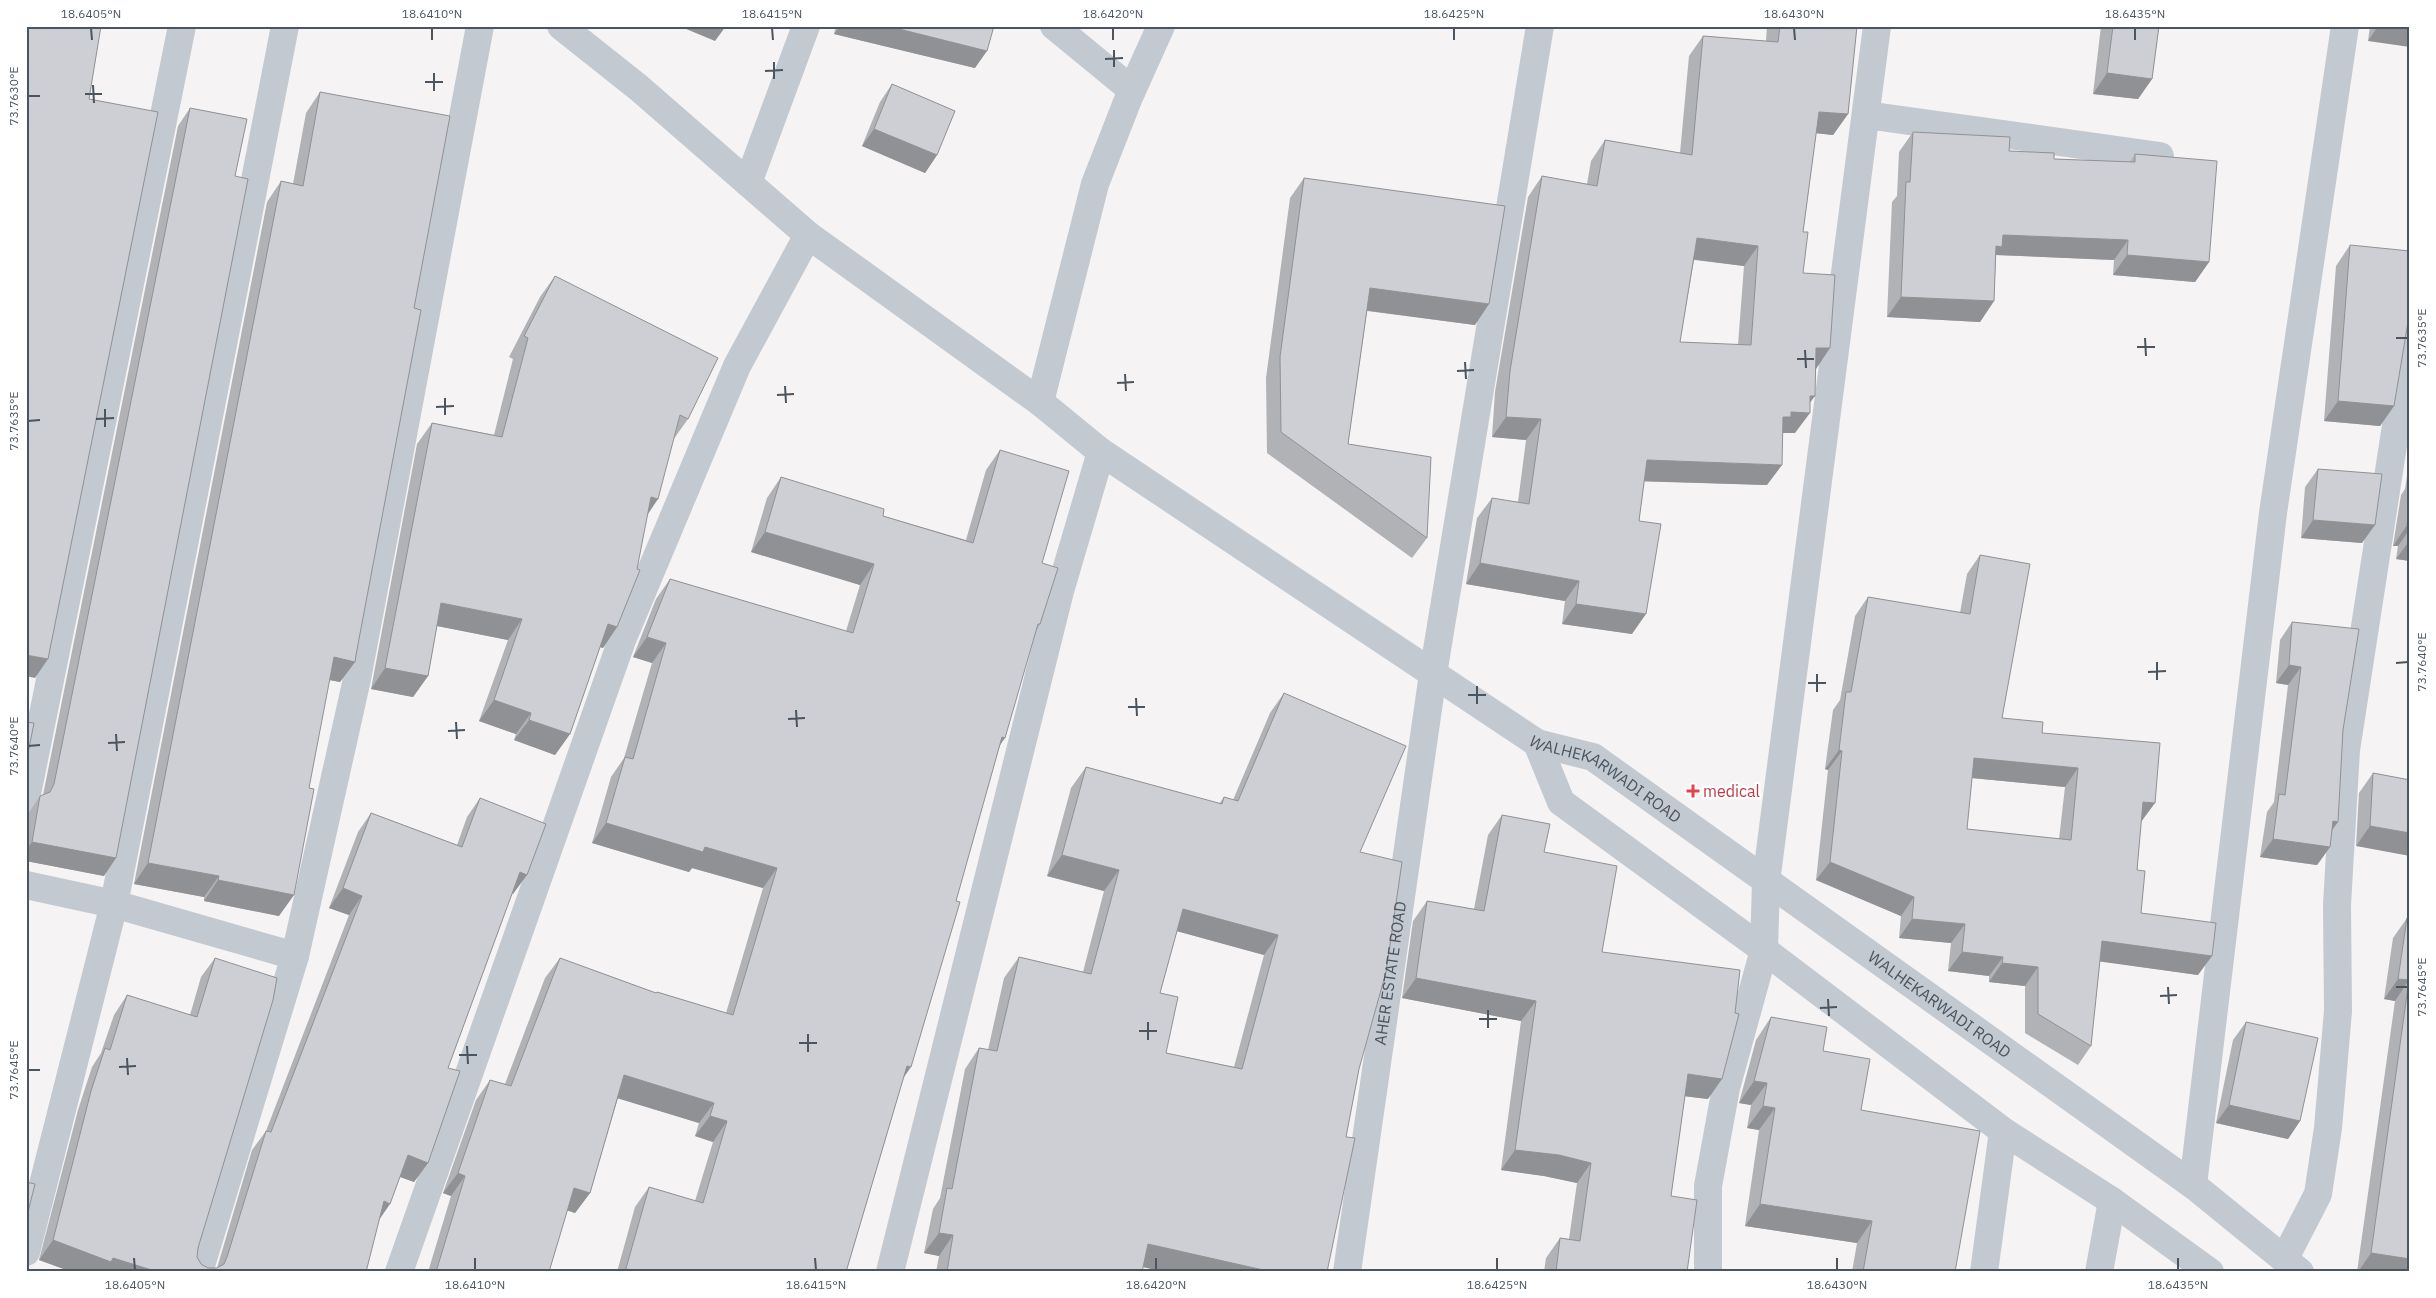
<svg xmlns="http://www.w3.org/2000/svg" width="2436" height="1298" font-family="'IBM Plex Sans',sans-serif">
	<rect width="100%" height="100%" fill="#f5f3f3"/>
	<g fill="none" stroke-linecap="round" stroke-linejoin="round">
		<g stroke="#c2c9d0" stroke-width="28">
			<path id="s1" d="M561,26L639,88L808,235L1040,402L1101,452L1537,743L1593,757L2193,1185L2300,1272"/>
			<path d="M1054,26L1132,90"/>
			<path d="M1866,115L2160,156"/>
			<path d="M748,183L806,26"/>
			<path d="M1040,402L1095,184L1129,97L1161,26"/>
			<path d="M1537,743L1561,802L1764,950L2003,1131L2112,1201L2210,1272"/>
			<path d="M26,799L182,26"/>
			<path d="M26,885L114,904L295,956"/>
			<path d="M2193,1185L2273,513L2345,26"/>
			<path d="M26,1252L114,904L285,26"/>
			<path d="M2285,1258L2318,1194L2328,1128L2338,1011L2337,905L2346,750L2410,335"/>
			<path d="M199,1272L295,956L357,679L480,26"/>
			<path d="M399,1272L622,640L737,366L808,235"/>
			<path d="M890,1272L1060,591L1101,452"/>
			<path id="s2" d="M1347,1272L1433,674L1540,26"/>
			<path d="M1708,1272V1186L1726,1088L1764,950L1766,882L1877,26"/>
			<path d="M1984,1272L2003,1131"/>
			<path d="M2099,1272L2112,1201"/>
		</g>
	</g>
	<path fill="#b0b2b6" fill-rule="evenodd" d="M836,26H994L975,68L834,34Z
		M1767,26H1857L1848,114L1833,135L1816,133L1803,232V273L1816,369L1810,403L1795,433H1783L1767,485L1644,481L1639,521L1632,634L1562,624L1565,601L1466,584L1477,518L1492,498L1518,502L1526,440L1492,437L1495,392L1528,197L1542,176L1587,184L1591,161L1605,140L1680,153L1689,56L1703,36L1766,41ZM1694,260L1744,266L1738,345L1680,342Z
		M2101,26H2159L2152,79L2138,99L2093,94Z
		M2370,26H2410L2368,41Z
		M892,84L937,155L925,173L862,146L880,102Z
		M320,92L414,308L355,662L340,682L329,680L279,916L204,901V897L134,884L267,202L281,181L293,184L306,113Z
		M190,108L235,176L104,876L26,861V823L28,814L40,796L43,795L178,126Z
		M1913,132L2054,159L2130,162L2135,154L2209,262L2195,282L2113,275L2114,260L1996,255L1994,301L1980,322L1887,317L1892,202L1897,196L1899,152Z
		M1304,178L1475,325L1367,311L1348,444L1427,538L1412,558L1267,453L1266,378L1290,198Z
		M2350,245L2410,320H2408L2394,406L2380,426L2324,421L2336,266Z
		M555,276L688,419L673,440L647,516L617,627L603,648L600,647L570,734L555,755L514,740L516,734L479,721L508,640L437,626L428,676L413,697L371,689L417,444L432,423L494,435L513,359L509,357L540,297Z
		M1000,450L1042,563L1040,624L1036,631L1000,745L904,1076L846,1272H617L635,1207L649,1187L695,1201L713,1142L695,1136L699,1123L618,1098L590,1193L575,1213L567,1210L549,1272H428L451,1196L443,1193L476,1100L490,1080L505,1084L545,978L560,958L656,993L657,992L726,1013L763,888L692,868L689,872L592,843L611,777L624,758L652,663L633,657L656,599L670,579L846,631L860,585L751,552L767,498L781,477L883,516L966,540L986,470Z
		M2410,456V561L2396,559L2398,546H2393L2401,495L2405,489Z
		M2318,469L2362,543L2301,538L2305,487Z
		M1980,555L2002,718L2042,733L2141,822L2137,870L2141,913L2198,975L2100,961L2091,1046L2078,1065L2025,1033V986L1989,982V976L1948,971L1951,943L1899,938L1901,916L1816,880L1828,770L1825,769L1833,710L1840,700L1855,616L1868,597L1960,613L1967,574ZM1972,778L2065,787L2059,839L1967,829Z
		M2292,622L2343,730L2330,847L2317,865L2260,857L2267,812L2274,802L2288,685L2276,683L2280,640Z
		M1284,693L1360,852L1359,1069L1346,1137L1327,1272H1165L1143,1267L1142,1272H936L939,1256L924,1253L933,1209L940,1198L965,1069L979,1048L988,1050L1004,978L1019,957L1083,972L1104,891L1047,876L1071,788L1086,767L1219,804L1224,797L1233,800L1270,713ZM1177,931L1264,955L1234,1067L1166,1053L1160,993Z
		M2373,773L2410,780L2356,846L2359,793Z
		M480,798L513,894H512L448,1068L428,1163L414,1182L400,1177L379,1220L366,1272H72L39,1260L78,1110L92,1067L101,1053L114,1015L127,995L190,1015L201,977L215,958L197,1257L201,1264L208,1268H217L252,1150L266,1131L349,915L329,908L358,832L371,813L457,845L467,817Z
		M1502,815L1544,852L1602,952L1708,1099L1685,1096L1671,1196L1687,1272H1544L1546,1258L1560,1238L1569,1239L1577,1183L1544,1176L1501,1170L1521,1021L1402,998L1413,921L1427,901L1474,909L1488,835Z
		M2407,918L2410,919V1272H2357L2395,1001L2384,999L2393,938Z
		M1771,1017L1823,1051L1861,1110L1955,1272H1852L1857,1243L1745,1226L1759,1130L1747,1128L1751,1105L1739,1103L1756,1040Z
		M2246,1022L2300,1121L2288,1139L2216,1123L2233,1040Z"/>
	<path fill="#909194" d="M679,26H726L715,41Z
		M840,26H887L987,51L975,68L834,34Z
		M2378,26L2410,27V47L2368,41Z
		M2107,73L2152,79L2138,99L2093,94Z
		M1819,112L1848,114L1833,135L1804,132Z
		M874,129L937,155L925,173L862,146Z
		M2003,235L2128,240L2114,260L1996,255L1982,266Z
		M1697,238L1758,246L1744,266L1683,258Z
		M2127,255L2209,262L2195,282L2113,275Z
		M1370,288L1489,304L1475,325L1355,309Z
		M1901,297L1994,301L1980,322L1887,317Z
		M2410,308V320H2405Z
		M1816,348H1830L1816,369Z
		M1810,396H1815L1803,412L1810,413L1795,433H1781L1783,417L1791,412Z
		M2338,401L2394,406L2380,426L2324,421Z
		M1506,417L1541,419L1526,440L1492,437Z
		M1647,460L1782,465L1767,485L1632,481Z
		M651,497L658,499L644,520Z
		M2313,520L2375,525L2362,543L2301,538Z
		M2407,525L2410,526V529L2398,546H2393Z
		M765,532L874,564L860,585L751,552Z
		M2410,540V561L2396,559Z
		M1480,563L1579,581L1565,601L1466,584Z
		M441,603L522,619L508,640L427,624Z
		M1576,604L1646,614L1632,634L1562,624Z
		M608,624L617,627L603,648L594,645Z
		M647,637L666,643L652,663L633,657Z
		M26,655L48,659L35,678L26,676Z
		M334,657L355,662L340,682L319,678Z
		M2289,665L2301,667L2288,685L2276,683Z
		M385,668L428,676L413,697L371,689Z
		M494,700L531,713L516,734L479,721Z
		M529,720L570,734L555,755L514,740Z
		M1002,737L1005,738L991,758Z
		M1839,750L1842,751L1828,770L1825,769Z
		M1974,758L2078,768L2065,787L1961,777Z
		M2143,802L2155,803L2141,822Z
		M2333,821L2338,822L2325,840Z
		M606,823L705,847L777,868L763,888L692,868L689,872L592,843Z
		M2370,826L2410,833V856L2356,846Z
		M2273,839L2330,847L2317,865L2260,857Z
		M32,842L116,858L104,876L26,861V850Z
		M1062,855L1119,870L1104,891L1047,876Z
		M1830,862L1914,897L1901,916L1816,880Z
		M148,863L219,876L204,897L134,884Z
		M520,872L527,875L513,894L506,892Z
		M218,880L294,895L279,916L204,901Z
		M343,888L362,896L349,915L329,908Z
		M1183,909L1278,935L1264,955L1169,929Z
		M1912,919L1965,924L1951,943L1899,938Z
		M2102,941L2212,956L2198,975L2089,960Z
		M1962,952L2003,957L1989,976L1948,971Z
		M2002,963L2038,967L2025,986L1989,982Z
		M1416,978L1536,1001L1521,1021L1402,998Z
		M2398,979L2409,980L2395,1001L2384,999Z
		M907,1066L911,1067L897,1087Z
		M1688,1074L1722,1079L1708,1099L1674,1095Z
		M624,1075L714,1103L699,1123L610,1096Z
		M1754,1081L1767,1083L1751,1105L1739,1103Z
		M2229,1105L2300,1121L2288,1139L2216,1123Z
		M1763,1106L1775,1108L1759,1130L1747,1128Z
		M710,1116L727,1121L713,1142L695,1136Z
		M1515,1150L1559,1155L1591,1163L1577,1183L1544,1176L1501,1170Z
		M408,1155L428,1163L414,1182L395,1175Z
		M458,1173L465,1176L451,1196L443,1193Z
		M574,1188L590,1193L575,1213L560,1208Z
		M384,1201L390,1204L377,1223Z
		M1760,1204L1872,1221L1857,1243L1745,1226Z
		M939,1233L953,1235L939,1256L924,1253Z
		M53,1240L113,1258L158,1272H72L39,1260Z
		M1148,1244L1272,1272H1165L1134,1265Z
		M2371,1253L2410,1259V1272H2358Z"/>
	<path fill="#cdcfd4" stroke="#909194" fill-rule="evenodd" d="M26,26H101L89,99L158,112L48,659L26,655Z
		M887,26H994L987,51Z
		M1780,26H1857L1848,114L1819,112L1803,232H1808L1803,273L1835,275L1830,348H1816L1815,396H1810V413L1791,412V417H1783L1782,465L1647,460L1639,521L1661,524L1646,614L1576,604L1579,581L1480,563L1492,498L1529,504L1541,419L1506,417L1510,371L1542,176L1597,186L1605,140L1692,155L1703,36L1778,42ZM1697,238L1758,246L1751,345L1680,342Z
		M2113,26H2159L2152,79L2107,73Z
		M892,84L955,111L937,155L874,129Z
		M320,92L450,116L414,308L421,310L356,655L355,662L334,657L309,788L314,789L294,895L218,880L219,876L148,863L281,181L303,186Z
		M190,108L247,119L235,176L248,179L116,858L32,842L40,796L50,792L54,784Z
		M1913,132L2010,137L2009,151L2054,153V159L2135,162V154L2217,161L2209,262L2127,255L2128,240L2003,235L2002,247L1996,246L1994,301L1901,297L1906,182H1910Z
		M1304,178L1505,206L1489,304L1370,288L1348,444L1431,457L1427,538L1281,432L1280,357Z
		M2350,245L2410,251V310L2394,406L2338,401Z
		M555,276L718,358L688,419L680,415L658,499L651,497L637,569L640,570L617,627L608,624L570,734L529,720L531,713L494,700L522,619L441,603L428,676L385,668L432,423L502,437L528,338L524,336Z
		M1000,450L1069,471L1042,563L1058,568L1040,624H1038L1005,738L1002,737L956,901L960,902L911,1067L907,1066L846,1272H625L649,1187L703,1203L727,1121L710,1116L714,1103L624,1075L590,1193L574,1188L549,1272H436L465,1176L458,1173L490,1080L511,1086L560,958L656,993L657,992L733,1015L777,868L705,847L703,852L606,823L625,757L633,759L666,643L647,637L670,579L853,633L874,564L765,532L781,477L884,509L883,516L973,543Z
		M2318,469L2382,474L2375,525L2313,520Z
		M2410,511V526L2407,525Z
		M1980,555L2030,564L2002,718L2043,722L2042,733L2160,743L2155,803L2143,802L2137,870L2145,871L2141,913L2216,923L2212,956L2102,941L2091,1046L2038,1014V967L2002,963L2003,957L1962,952L1965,924L1912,919L1914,897L1830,862L1842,751L1839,750L1846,692H1851L1868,597L1970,614ZM1974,758L2078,768L2071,840L1967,829Z
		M2292,622L2359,629L2343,730L2338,822L2333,821L2330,847L2273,839L2279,794L2285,795L2301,667L2289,665Z
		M1284,693L1406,746L1360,852L1402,862L1386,972L1359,1069L1346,1137L1355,1138L1327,1272H1272L1148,1244L1142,1272H947L953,1235L939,1233L947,1188L952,1189L979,1048L997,1051L1019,957L1091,974L1119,870L1062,855L1086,767L1222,804L1224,797L1238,801ZM1183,909L1278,935L1242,1069L1166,1053L1178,997L1160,993Z
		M26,722L34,723L26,763Z
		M2373,773L2410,780V833L2370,826Z
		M480,798L546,824L527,875L520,872L448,1068L460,1071L428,1163L408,1155L390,1204L384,1201L366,1272H293L290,1271V1272H158L113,1258L111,1262L53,1240L91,1091L105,1048L110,1050L127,995L197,1017L215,958L277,978L273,1000L198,1248L197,1257L201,1264L208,1268H217L224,1264L227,1257L266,1131L271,1132L362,896L343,888L371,813L462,847Z
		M1502,815L1550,824L1544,852L1617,866L1602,952L1740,970L1735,1013L1739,1014L1722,1079L1688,1074L1671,1196L1697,1200L1687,1272H1556L1560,1238L1580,1241L1591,1163L1559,1155L1515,1150L1536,1001L1416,978L1427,901L1484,911Z
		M2407,918L2410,919V1259L2371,1253L2409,980L2398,979Z
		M1771,1017L1827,1027L1823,1051L1870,1059L1861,1110L1980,1131L1955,1272H1863L1872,1221L1760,1204L1775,1108L1763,1106L1767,1083L1754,1081Z
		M2246,1022L2318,1038L2300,1121L2229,1105Z
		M26,1182L35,1184L26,1220Z"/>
	<path fill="none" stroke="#4b555f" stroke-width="2" d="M91,28L92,40M432,28V40M772,28L773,40M1113,28V40M1454,28V40M1794,28L1795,40M2135,28V40M1114,50V67M1105,59L1123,58M774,62V79M765,71L783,70M434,73V91M425,82H443M93,85L94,103M85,94H102M28,96H40M2145,338L2146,356M2396,338H2408M2137,347H2155M1805,350L1806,368M1797,359H1814M1465,362L1466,379M1457,371L1474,370M1125,374L1126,391M1117,383L1134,382M785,386L786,403M777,395L794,394M445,398V415M436,407L454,406M105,409V427M96,419L114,418M28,421L40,420M2157,662V680M2396,663L2408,662M2148,672L2166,671M1817,674V692M1808,683H1826M1477,686V704M1468,695H1486M1136,698L1137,716M1128,707H1145M796,710L797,727M788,719L805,718M456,722L457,739M448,731L465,730M116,734L117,751M108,743L125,742M28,746L40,745M2168,987L2169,1004M2396,987H2408M2160,996L2177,995M1828,999L1829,1016M1820,1008L1837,1007M1488,1010V1028M1479,1019H1497M1148,1022V1040M1139,1031H1157M808,1034V1052M799,1043H817M467,1046L468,1064M459,1055H477M127,1058L128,1075M119,1067L136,1066M28,1070H40M134,1258L135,1270M475,1258V1270M815,1258L816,1270M1156,1258V1270M1497,1258V1270M1837,1258V1270M2178,1258V1270"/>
	<path fill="#e0444e" stroke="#fff" stroke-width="2" d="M1690.5 783.5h5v5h5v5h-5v5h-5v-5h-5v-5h5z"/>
	<g text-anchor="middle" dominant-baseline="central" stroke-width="4.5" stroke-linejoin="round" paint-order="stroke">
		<g font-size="16" fill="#4b555f" stroke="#fff">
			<text stroke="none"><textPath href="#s1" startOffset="1291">WALHEKARWADI ROAD</textPath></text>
			<text stroke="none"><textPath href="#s2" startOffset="302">AHER ESTATE ROAD</textPath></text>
			<text stroke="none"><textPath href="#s1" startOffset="1696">WALHEKARWADI ROAD</textPath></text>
		</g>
		<g font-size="16" fill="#be3a42" stroke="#fff" text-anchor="start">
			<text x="1703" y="791">medical</text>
		</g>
	</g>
	<rect width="2436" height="1298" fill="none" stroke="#ffffff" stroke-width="55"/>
	<rect x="28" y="28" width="2380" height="1242" fill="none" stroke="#4b555f" stroke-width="2"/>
	<g font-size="12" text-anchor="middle" fill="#4b555f">
		<text x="91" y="18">18.6405°N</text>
		<text x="432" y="18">18.6410°N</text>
		<text x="772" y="18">18.6415°N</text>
		<text x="1113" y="18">18.6420°N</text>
		<text x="1454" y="18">18.6425°N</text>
		<text x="1794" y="18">18.6430°N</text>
		<text x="2135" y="18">18.6435°N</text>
		<text transform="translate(14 96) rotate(-90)" y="4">73.7630°E</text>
		<text transform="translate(2422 338) rotate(-90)" y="4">73.7635°E</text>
		<text transform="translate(14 421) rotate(-90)" y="4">73.7635°E</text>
		<text transform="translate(2422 662) rotate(-90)" y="4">73.7640°E</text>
		<text transform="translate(14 746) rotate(-90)" y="4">73.7640°E</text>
		<text transform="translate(2422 987) rotate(-90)" y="4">73.7645°E</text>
		<text transform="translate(14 1070) rotate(-90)" y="4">73.7645°E</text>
		<text x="135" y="1289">18.6405°N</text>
		<text x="475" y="1289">18.6410°N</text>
		<text x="816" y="1289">18.6415°N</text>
		<text x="1156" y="1289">18.6420°N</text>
		<text x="1497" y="1289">18.6425°N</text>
		<text x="1837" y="1289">18.6430°N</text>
		<text x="2178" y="1289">18.6435°N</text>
	</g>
</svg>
